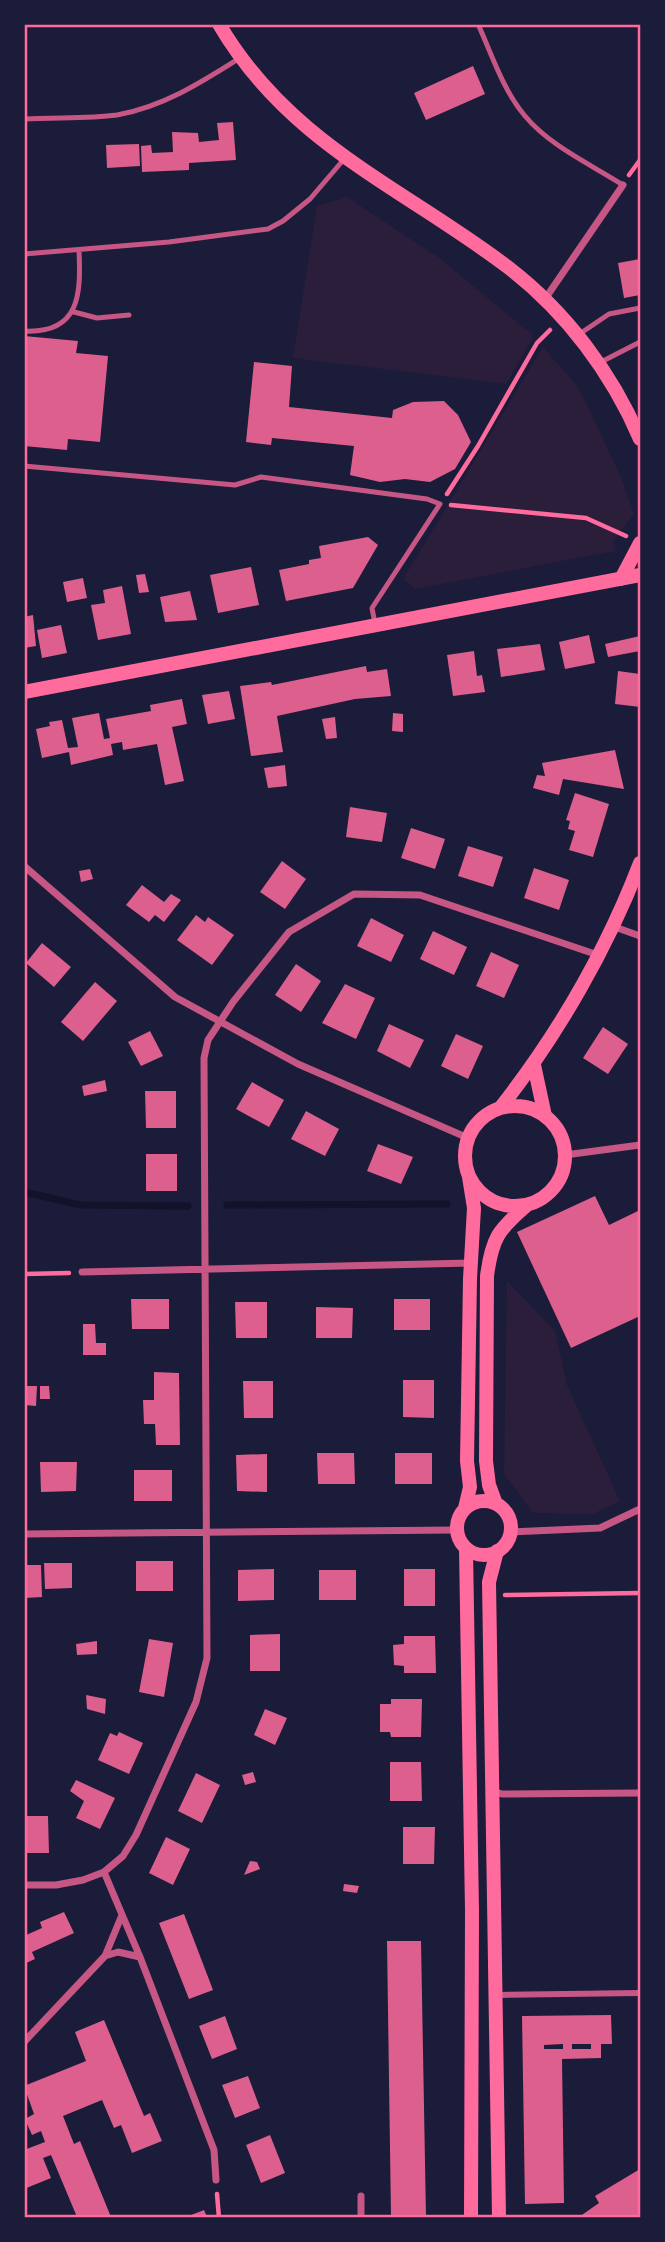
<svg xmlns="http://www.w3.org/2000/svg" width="665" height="2242" font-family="'Titillium Web',sans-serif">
	<rect width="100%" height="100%" fill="#1b1b3a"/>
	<path fill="#2a1e3b" d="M347,197L438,257L534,336L506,384L293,358L317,206Z
		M543,347L579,388L621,477L634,514L613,541L615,551L415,589L403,579Z
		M507,1281L555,1331L567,1385L620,1501L593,1514L533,1513L504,1474Z"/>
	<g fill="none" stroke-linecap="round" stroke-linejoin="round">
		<path stroke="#12122b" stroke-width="7" d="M24,1192L81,1205L188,1206
			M227,1205L447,1204"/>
	</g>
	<path fill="#dd5f8e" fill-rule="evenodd" d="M473,66L485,94L426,120L414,93Z
		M233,122L236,160L189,163V170L142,172L141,146L151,145L152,153L173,152L172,132L198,133L199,142L219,140L217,123Z
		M139,144L140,166L107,168L106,145Z
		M640,259V295L624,298L618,263Z
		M24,336L78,341L76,353L108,356L100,442L68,439L67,450L24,446Z
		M254,362L292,366L289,407L392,418L393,410L413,402L444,401L458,415L471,442L455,469L430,482L405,479L380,482L350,475L354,446L272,438L271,445L246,442Z
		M368,537L378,545L353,588L286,601L279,570L309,564V560L321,558L319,546Z
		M251,567L259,605L218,613L210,575Z
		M145,574L149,592L139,593L136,575Z
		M83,578L87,598L67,602L63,582Z
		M122,586L131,634L98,640L91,605L105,603L103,590Z
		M190,591L197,620L165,622L160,597Z
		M33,615L36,646L24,648V617Z
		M61,625L67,653L42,658L37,630Z
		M589,635L595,663L565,669L559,642Z
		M640,636V651L608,657L605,644Z
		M540,644L545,670L501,677L497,649Z
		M474,651L477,676L482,675L485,692L453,696L447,655Z
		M366,666L367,672L387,669L391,696L355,699L277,716L283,752L251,756L240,686L271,682L272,685Z
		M618,671L640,674V707L615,704Z
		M229,691L235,719L208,724L202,695Z
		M182,699L187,724L172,727L184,781L165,785L157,744L123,750L122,742L111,744L113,755L71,765L69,752L42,758L36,729L50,726L49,722L62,720L68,748L78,747L72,718L99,713L104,739L110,738L106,719L151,711L150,705Z
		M393,713L403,714V732L392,731Z
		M335,717L337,738L326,739L322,719Z
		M615,750L624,789L563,779L559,795L533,788L537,775L545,776L542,763Z
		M285,765L287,786L268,788L264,768Z
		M575,793L609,804L593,857L569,850L575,831L568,829L570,821L566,820Z
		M350,807L387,813L382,842L346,837Z
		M411,828L445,839L435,869L401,858Z
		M468,846L503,857L493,887L458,876Z
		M282,861L306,879L285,909L260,892Z
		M534,868L569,880L559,910L524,898Z
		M90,869L93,879L81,882L79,871Z
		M142,885L164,902L171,894L181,900L164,922L155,915L149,922L126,905Z
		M196,915L205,922L208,917L234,935L212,965L177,940Z
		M371,918L404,935L391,962L357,946Z
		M433,931L467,947L454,975L420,959Z
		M42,943L71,967L54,987L26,963Z
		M491,952L519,965L504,998L476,986Z
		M296,964L321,981L301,1012L275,995Z
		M95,982L117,1001L83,1041L61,1022Z
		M345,984L375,998L356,1039L322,1023Z
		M389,1024L424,1040L410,1068L377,1051Z
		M603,1027L628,1044L608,1074L583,1058Z
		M150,1031L163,1056L141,1066L128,1042Z
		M456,1034L483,1046L468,1079L441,1066Z
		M105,1080L107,1091L84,1096L82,1086Z
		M252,1082L284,1100L269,1127L236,1109Z
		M145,1091H176V1128H146Z
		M306,1111L339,1129L325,1156L291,1139Z
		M378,1144L413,1157L401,1184L367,1171Z
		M146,1154H177V1191H146Z
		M595,1196L609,1225L640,1210V1316L571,1348L517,1232Z
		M131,1299H169V1329H132Z
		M394,1299H430V1330H394Z
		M235,1302H267V1338H236Z
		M316,1307L353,1308L352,1338H316Z
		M83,1324H95L96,1343H106V1355H83Z
		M154,1372L179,1373L180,1445H156L155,1424H144L143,1400H154Z
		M403,1380H434V1418L403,1417Z
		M243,1381H273V1418H244Z
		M26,1386H37L36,1406L24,1405Z
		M40,1386H49L50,1399H40Z
		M317,1453H354L355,1484H318Z
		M395,1453H432V1484H395Z
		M267,1454V1492L237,1491L236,1455Z
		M40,1462H77L76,1491L41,1492Z
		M134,1470H172V1501H134Z
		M136,1561H173V1591H136Z
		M44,1563H72V1588L45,1589Z
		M24,1565H41L42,1597L24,1598Z
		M274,1569V1600L238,1601V1570Z
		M404,1569H435V1606H404Z
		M319,1570H356V1600H319Z
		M280,1634V1671H250V1635Z
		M404,1636H435L436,1673H404V1666L394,1665L393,1645L404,1644Z
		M149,1639L173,1643L164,1697L139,1692Z
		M97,1641V1654L77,1655L76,1644Z
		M86,1695L106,1699L105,1714L87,1709Z
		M391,1699H422L421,1737H391L390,1732H380V1704H391Z
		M265,1709L287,1718L275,1745L254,1735Z
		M119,1732L143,1743L129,1774L98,1760L110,1733L117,1736Z
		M390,1762H421L422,1801H390Z
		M253,1772L256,1782L245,1785L242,1775Z
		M196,1773L220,1785L202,1823L178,1811Z
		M76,1780L115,1798L100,1829L76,1818L84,1801L70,1791Z
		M25,1816H48L49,1853H24Z
		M403,1827H435L434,1864H403Z
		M166,1837L190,1849L173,1885L149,1873Z
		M250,1861L257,1862L260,1869L244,1875Z
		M344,1884L359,1886L357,1893L343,1891Z
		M64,1912L74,1933L32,1952L35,1959L24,1964V1936L42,1928L40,1922Z
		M184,1914L213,1990L189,1999L159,1923Z
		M387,1941H421L426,2217H391Z
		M611,2015L612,2044H601V2058L562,2059L564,2203L525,2204L522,2016ZM563,2044V2049H544V2045ZM572,2044H591V2049H572Z
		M225,2016L237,2049L212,2059L199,2026Z
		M104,2020L144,2116L150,2113L162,2141L132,2153L121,2125L114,2128L102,2100L63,2116L74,2144L80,2141L111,2217H77L51,2155L43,2158L51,2178L24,2189V2150L45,2142L41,2131L32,2135L25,2119L34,2114L24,2086L86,2061L75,2032Z
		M248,2076L260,2108L235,2118L222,2085Z
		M270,2135L285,2173L261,2183L246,2145Z
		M640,2169V2215L636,2217H579L599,2203L595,2196Z
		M204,2210L207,2217H186Z"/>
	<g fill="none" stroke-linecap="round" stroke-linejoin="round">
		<path stroke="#ff6b9d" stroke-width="4.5" d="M629,175L640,160
			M447,494L478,446L537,343L550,330
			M451,505L586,518L626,536
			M24,1274L69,1273
			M505,1595L640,1593
			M217,2194L219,2218"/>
		<path stroke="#c65784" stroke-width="5" d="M478,24C492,55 503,90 525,116C550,146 590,164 623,185
			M24,119C55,117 87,119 117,115C163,107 202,82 240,58
			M24,254L169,242L268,229L283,221L310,199L345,158
			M74,312L97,318L129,315
			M24,331C80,334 81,294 79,251
			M578,335L609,314L640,308
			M599,363L640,342
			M24,466L235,485L261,477L427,499L440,504L372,608L375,624"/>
		<path stroke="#c65784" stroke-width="6" d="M495,1995L640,1993"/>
		<path stroke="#c65784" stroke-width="7" d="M545,299L623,185
			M24,866L175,997L298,1064L468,1138
			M612,926L640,936
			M565,1155L640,1145
			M82,1272L471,1263
			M510,1532L600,1528L640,1509
			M24,1534L456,1530
			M492,1791L502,1794L640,1793
			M104,1872L140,1957L214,2150L216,2180
			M24,1885H56L83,1880L104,1872L123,1856L136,1835L196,1702L207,1658L204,1058L208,1040L233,1002L289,932L354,894L420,895L598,955
			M105,1956L118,1952L140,1957
			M24,2042L105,1956L122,1915
			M361,2196V2218"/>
		<path stroke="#ff6b9d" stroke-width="14" d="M219,24C289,144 404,188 509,268C566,312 612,373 640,439
			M621,579L640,543
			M24,692L640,575
			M534,1065L545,1116
			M465 1156a50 50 0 1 1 100 0a50 50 0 1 1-100 0Z
			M501,1107C558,1034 607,949 640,863
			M457 1528a27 27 0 1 1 54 0a27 27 0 1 1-54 0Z
			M496,1504L489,1485L486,1461L487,1276C492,1238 498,1230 527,1205
			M465,1508L470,1487L467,1461L470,1279L474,1208L469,1177
			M466,1549L472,1911L471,2218
			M497,1551L489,1582L499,2218"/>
	</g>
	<rect width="665" height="2242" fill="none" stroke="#1b1b3a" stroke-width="52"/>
	<rect x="26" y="26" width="613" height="2190" fill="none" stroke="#ff6b9d" stroke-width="2.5"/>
</svg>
